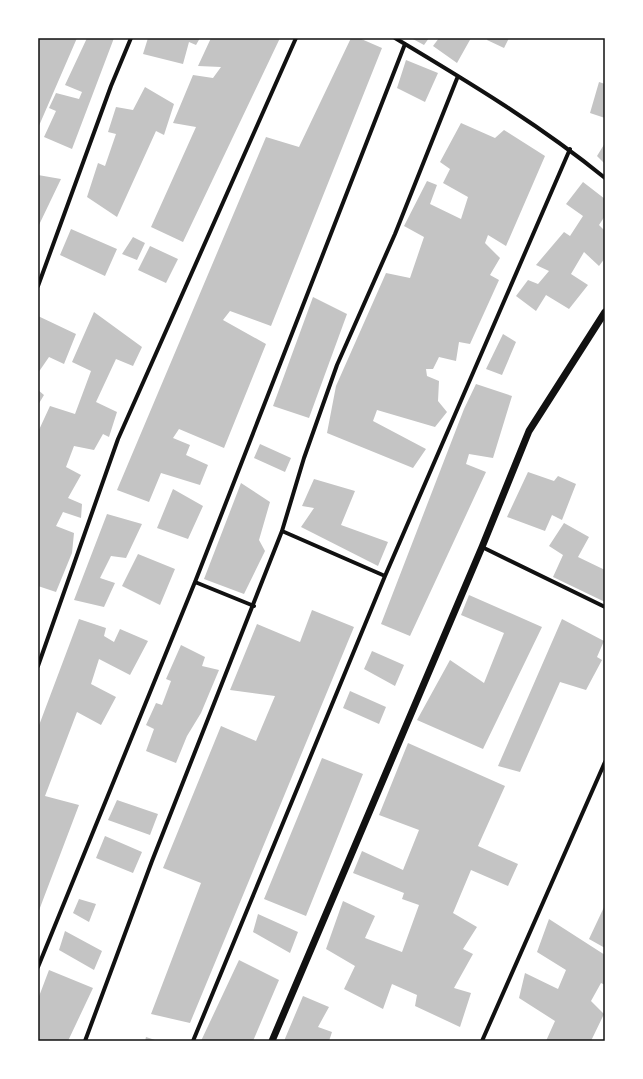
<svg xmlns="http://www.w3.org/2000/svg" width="643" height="1079" font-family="Commissioner,sans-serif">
	<rect width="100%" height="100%" fill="#fff"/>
	<path fill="#c4c4c4" d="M38,38H77L38,128Z
		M87,38H114L72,149L44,137L56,111L49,108L56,93L79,99L82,92L65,85Z
		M148,38H200L196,45L189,42L183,64L143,54Z
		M211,38H280L183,242L151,227L196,127L173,123L193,75L213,78L221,67L198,66Z
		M351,38H359L382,48L271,326L230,311L223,320L266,344L224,448L179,429L173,438L190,445L186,455L208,465L200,485L161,473L149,502L117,490L266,137L299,147Z
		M411,38H429L424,45Z
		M439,38H471L457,63L433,46Z
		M488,38H509L504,48L487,40Z
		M406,60L438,73L425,102L397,88Z
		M599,82L605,84V118L590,113Z
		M145,87L174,104L164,135L156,131L117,217L87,197L98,163L105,166L116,134L108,132L116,107L133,110Z
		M461,123L495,138L504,130L545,156L506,246L488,235L485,243L500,258L490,275L499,280L470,344L459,342L456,361L439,357L433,369H426L427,376L439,381L438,401L447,412L435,427L377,410L373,421L426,449L413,468L327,433L336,386L386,273L410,278L424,237L404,226L427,181L437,185L430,204L461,219L468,197L443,183L450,169L440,162Z
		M605,143V164L597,156Z
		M38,175L61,179L38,227Z
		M583,182L605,199V216L599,225L605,231V258L599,266L584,252L571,274L588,285L569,309L546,295L536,311L516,296L528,280L538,284L549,271L536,265L564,232L570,236L583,216L566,204Z
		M71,229L117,249L105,276L60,255Z
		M133,237L145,243L137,260L122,254Z
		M150,246L178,259L166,283L138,270Z
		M313,297L347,314L309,418L273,406Z
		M94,312L142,347L133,366L116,359L96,402L117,412L109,437L103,434L94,450L74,446L66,467L81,475L68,498L82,504L81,518L63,512L56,526L74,533L72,553L56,592L38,586V432L50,406L75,414L91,371L72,362Z
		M38,316L76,334L64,364L49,357L38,373Z
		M503,334L516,342L502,375L486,369Z
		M476,384L512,396L493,458L469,454L466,464L486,472L410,636L381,624L464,409Z
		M38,390L44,395L38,405Z
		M260,444L291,458L285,472L254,458Z
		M528,472L554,481L558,476L576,484L562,520L552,515L545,531L507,517Z
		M314,479L355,491L341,525L388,542L378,566L301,527L314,508L302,506Z
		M241,483L270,502L259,540L265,551L244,594L204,579Z
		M173,489L203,506L188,539L157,528Z
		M107,514L142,524L126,558L111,556L100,578L115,583L104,607L74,600Z
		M564,523L589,537L578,557L605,570V602L553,577L563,555L549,546Z
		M138,554L175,569L160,605L122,586Z
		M469,595L542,627L483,749L417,720L450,660L484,683L504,633L461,615Z
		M312,610L354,627L190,1023L151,1014L201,883L163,868L221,726L256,741L275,696L230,690L257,624L300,642Z
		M79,619L106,628L104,636L114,642L120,629L148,641L130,675L99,659L91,684L116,697L101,725L77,712L45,796L79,805L38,913V728Z
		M562,619L604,641L597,657L602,660L586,690L560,682L520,772L498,766Z
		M181,645L205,657L202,666L219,670L201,713L187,736L176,763L146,751L154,729L146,725L156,703L162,705L171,681L166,679Z
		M372,651L404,665L395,686L364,669Z
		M350,691L386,707L379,724L343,708Z
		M408,743L505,786L478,846L518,864L508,886L471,870L453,913L477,927L463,949L473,954L454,988L471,993L460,1027L415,1006L417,995L392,984L383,1009L344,989L355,966L326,949L343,901L375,916L365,938L402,952L419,905L402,899L404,893L353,873L362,851L403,870L419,830L379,815Z
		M322,758L363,774L306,916L264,899Z
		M117,800L158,814L150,835L108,820Z
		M105,836L142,852L133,873L96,858Z
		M79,899L96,904L89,922L73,913Z
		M605,905V948L589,939Z
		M258,914L298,932L290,953L253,932Z
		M549,919L605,955V985L601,983L591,1001L604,1014L591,1041H546L555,1021L519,998L525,973L558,989L566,970L537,952Z
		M65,931L102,951L94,970L59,950Z
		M239,960L279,980L253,1041H201Z
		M49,970L93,988L68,1041H38V999Z
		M303,996L329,1007L318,1027L332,1032L329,1041H284Z
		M146,1037L158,1041H145Z"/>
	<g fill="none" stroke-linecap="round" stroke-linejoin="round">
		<path stroke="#111" stroke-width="4" d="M395,38C467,81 540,125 605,178
			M38,286L111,86L131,38
			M282,531L385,576
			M482,547L605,607
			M195,582L254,606
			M38,666L118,439L296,38
			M38,967L195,582L405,44
			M85,1041L152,861L282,531L304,458L337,365L395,234L458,76
			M193,1041L385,576L570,149
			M482,1041L605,762"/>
		<path stroke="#111" stroke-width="7" d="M272,1041L482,547L529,431L605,312"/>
	</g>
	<rect width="643" height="1079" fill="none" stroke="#ffffff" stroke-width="78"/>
	<rect x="39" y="39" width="565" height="1001" fill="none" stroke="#111" stroke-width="1.5"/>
</svg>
